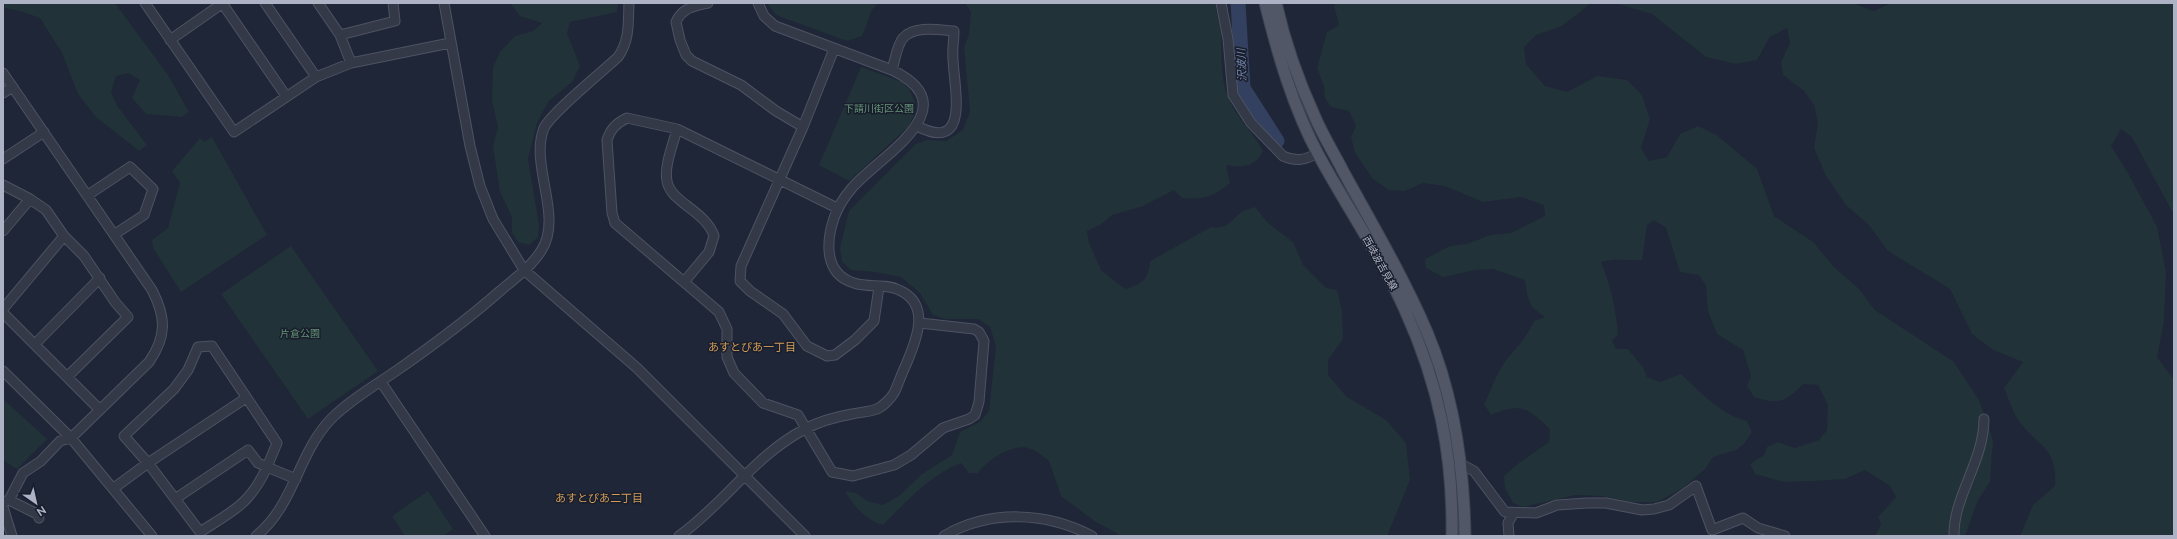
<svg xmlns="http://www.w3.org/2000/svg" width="2177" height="539" font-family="Raleway,'Noto Sans JP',sans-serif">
	<rect width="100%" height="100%" fill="#1f2637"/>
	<path fill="#213238" d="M3,3H115L168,75L189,112L182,117L146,114L132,98L140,80L128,73L116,76L111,92L118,107L147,145L139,151L96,117L78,94L62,53L40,18L20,11L5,8Z
		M510,3H618L617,12L570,22L567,33L580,66L572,82L548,102L537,123L528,159L539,225L538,237L529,245L518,242L512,233V217L500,192L493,146L498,127L492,101L493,67L500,52L515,36L533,31L542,23L520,16Z
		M767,3H878L872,10L862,36L847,41L776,15Z
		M965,3H1215C1217,14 1220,25 1221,36C1222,57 1220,77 1228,97C1236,118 1253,132 1263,151C1256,167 1241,168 1226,165L1230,183C1213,197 1204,200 1182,198L1174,190L1143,206L1112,215L1100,225L1087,231L1089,243L1101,270L1125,289C1143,283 1148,281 1150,261L1211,227C1229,230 1231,219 1243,211C1246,209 1252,208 1255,207L1268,223L1293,242L1303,265L1326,288L1337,290L1342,311L1343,339L1328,360V375L1347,397L1386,420L1406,443L1410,480L1387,536H1122L1096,522L1061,496L1049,461C1044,457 1035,449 1028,448C1010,444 988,460 978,473H969L961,463C930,475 906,502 883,525C868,522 852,505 845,491L856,493L867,501L883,505L899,496L922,474L952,455L960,432L980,422L989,411L996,346L990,327L978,319H945L933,315L920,293L901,277L875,272L851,270L842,262L840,248L849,211L916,144L927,140L946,141L963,130L970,112L964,48L969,34L971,12Z
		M1336,3H1603L1590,4L1562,26L1536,35L1524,47L1526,64L1545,86L1567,92L1597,76L1627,80L1642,95L1650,119L1641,148L1649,161L1667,157L1680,134L1698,126L1718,136L1757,169L1774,216L1813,242L1834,267L1859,289L1875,310L1954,362L1979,400L1993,440L1990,482L1978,500L1965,536H1875L1881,525L1878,517L1896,497L1890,486L1865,470L1845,479L1814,481L1784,482L1755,474L1750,464L1764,455L1767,447L1778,442L1795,448L1819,440L1827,430L1828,405L1818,385L1803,384C1786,402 1778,405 1754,397L1747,386L1751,376L1743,350L1717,334L1708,311L1706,286L1699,275L1680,272L1666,228L1654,220L1647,225L1642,260C1628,261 1615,258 1601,262C1611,286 1616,309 1618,335L1612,340L1616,349H1628L1643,367L1647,377L1660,382L1681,374C1702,393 1718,413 1747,421L1752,432L1744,444L1736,450L1713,457L1706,468L1683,488L1657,502H1630L1602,496L1575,495L1523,507L1513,503L1505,488L1504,476L1519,463L1549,442L1550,429C1527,407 1521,403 1491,415L1484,404C1492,389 1496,373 1507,359C1519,344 1525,340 1534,321L1545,317C1527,305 1528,300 1525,280L1493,269L1475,270L1443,277L1426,268L1425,259L1450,246L1467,244L1490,235L1511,233L1545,216L1544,205L1521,197L1483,202L1445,186L1423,183L1405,191L1389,190L1373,179L1355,153L1351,137L1356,126L1349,111L1331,107L1325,98L1324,86L1317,68L1327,32L1339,25L1334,6Z
		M1615,3H1853L1874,11L1891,3H2174V215L2132,137L2121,129L2111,146L2128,173L2157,227L2166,272L2164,321L2157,357L2174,380V536H2020L2033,505L2055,486C2057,449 2042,449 2021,424C2013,415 2009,399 2004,388L2023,362L1993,350L1972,334L1950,289L1888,251L1869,225L1846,205L1826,176L1814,148L1818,123L1814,105L1804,91L1783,75L1781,62L1790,43L1787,28L1770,37L1757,60L1736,64L1706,57L1652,14Z
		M861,67L902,82L909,89L915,102V113L908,127L849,181L819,165Z
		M212,137L267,235L181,292L153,248L152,240L168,228L180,183L172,171L200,138L204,142Z
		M291,246L378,371L308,419L221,294Z
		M3,399L47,439L17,469L3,460Z
		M428,491L453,529L443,536H405L392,516Z"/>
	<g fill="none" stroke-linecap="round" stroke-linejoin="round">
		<path stroke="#33405f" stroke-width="15" d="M1238,3L1243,88L1277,141"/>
		<defs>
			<path id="minor" d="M145,3L234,132L316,77L351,63L450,43
				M222,3L286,96
				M265,3L316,77
				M318,3L340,35L351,63
				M444,3L470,146L480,186L493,219L524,270L637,368L805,536
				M708,3C694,6 682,8 676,22L680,40L686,55L692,61L741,85L776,111L803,127
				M1221,3L1228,39L1233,95L1251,123L1283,156C1296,162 1305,160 1318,153
				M340,35L395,21L393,3
				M170,40L223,3
				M834,49L803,127L741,266L740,281L750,291L783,314L807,346L827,356L835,355L855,340L874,321L879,287
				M892,70C895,60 897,45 903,38C914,25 940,30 954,31C954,40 952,50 953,59C954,88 971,154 917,126
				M3,73L152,290C166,317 167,336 149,362L71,438L60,441L41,461L23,473L9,500L3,502
				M3,93L13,87
				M677,129C673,145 664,165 667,181C670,202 706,211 714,236L709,252L684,282
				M3,159L44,132
				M3,185L30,199L46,210L64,236L84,256L115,302L128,317L68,376
				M88,195L130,167L153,189L144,215L115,234
				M837,208L677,129L627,118C617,123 611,128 607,140L612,213L615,223L719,312L727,329V357L734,373L763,403L798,415L832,472L853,476L894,465L911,455L943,428L969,419L975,415L979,402L984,341L979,332L974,329L920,323
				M3,231L30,199
				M3,309L64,236
				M3,313L100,410
				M35,344L100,278
				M3,371L71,438L152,536
				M381,382L485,536
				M1461,464L1474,471L1505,512L1536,513L1557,505L1587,503H1606L1642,510L1654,509L1669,505L1696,486L1712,530L1743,518L1758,528L1785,536
				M114,488L148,463L246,398
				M175,499L248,450L258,463L267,467C250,504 233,511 200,532L148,463L124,436L174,389L188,370L198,347L212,346L277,443L267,467L296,479
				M9,500L37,514L39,518
				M3,507L12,536
				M256,536C294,506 298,453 331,419C350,400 374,386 396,371C432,346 467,320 500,291C514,279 531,267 541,251C564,216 529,165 544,128C551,113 603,71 618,57C630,40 628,23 629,3
				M679,536C724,504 755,455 805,429C820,421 835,417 852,414C860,412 872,412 879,408C884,405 891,398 894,393C898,385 901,375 905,367C915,343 933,305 899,290C886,283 868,288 854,283C824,274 826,242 834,218C838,207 844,197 852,188C879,156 971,108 892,70L775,26L764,16L758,3
				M944,536C990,509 1047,512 1092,536
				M1509,536L1508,523L1513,514
				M1954,536C1953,497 1984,461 1984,419"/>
			<path id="major" d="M1265,3C1278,55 1293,107 1318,154C1346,206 1381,256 1405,310C1439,385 1453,454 1452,536
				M1276,3C1285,43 1298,80 1315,117C1323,136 1334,153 1343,171C1372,224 1403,276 1427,332C1454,396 1464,467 1465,536"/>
		</defs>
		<use href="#minor" stroke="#4d5362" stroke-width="11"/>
		<use href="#major" stroke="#3c4251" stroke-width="13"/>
		<use href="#minor" stroke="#333947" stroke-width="9"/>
		<use href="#major" stroke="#515767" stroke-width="11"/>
	</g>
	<g text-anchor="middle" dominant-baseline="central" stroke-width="3" stroke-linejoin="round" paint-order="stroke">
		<g font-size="10" fill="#659476" stroke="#191e2c">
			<text x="879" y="108">下請川街区公園</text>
			<text x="300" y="333">片倉公園</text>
		</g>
		<g font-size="10" fill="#adb3c4" stroke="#191e2c">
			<text transform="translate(1380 263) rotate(61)">西岐波吉見線</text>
		</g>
		<g font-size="11" font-style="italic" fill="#7486ad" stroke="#191e2c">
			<text transform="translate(1242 65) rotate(-93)">沢波川</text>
		</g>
		<g font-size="11" fill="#d39d59" stroke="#191e2c">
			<text x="752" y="347">あすとぴあ一丁目</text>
			<text x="599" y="498">あすとぴあ二丁目</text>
		</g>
	</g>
	<rect width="2177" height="539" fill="none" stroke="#adb3c4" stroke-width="8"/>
	<g transform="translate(36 503) rotate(146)" stroke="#191e2c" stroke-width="3" paint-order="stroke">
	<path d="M0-3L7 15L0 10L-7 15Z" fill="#adb3c4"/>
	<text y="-6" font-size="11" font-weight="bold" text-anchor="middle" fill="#adb3c4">N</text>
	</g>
</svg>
